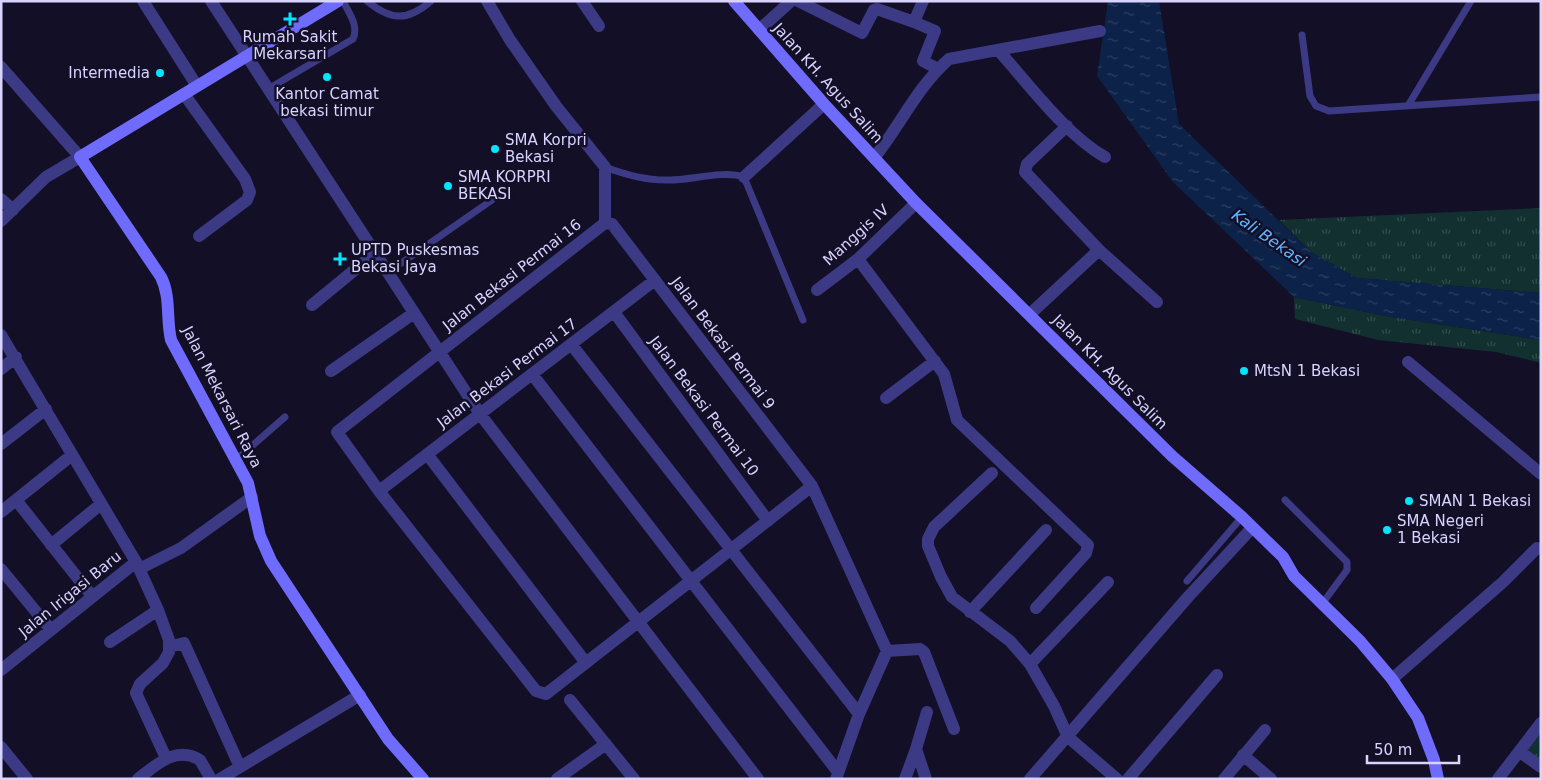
<svg xmlns="http://www.w3.org/2000/svg" width="1542" height="780" font-family="'DejaVu Sans',sans-serif">
	<defs>
		<pattern id="grass-tufts" width="24" height="20" patternUnits="userSpaceOnUse" patternTransform="scale(1.25)"><rect width="24" height="20" fill="#12302f"/><path d="M3 7l-1-3M5 7V3M7 7l1-3M15 17l-1-3M17 17v-4M19 17l1-3" fill="none" stroke="#344d4e"/></pattern>
		<pattern id="water-ripples" width="26" height="14" patternUnits="userSpaceOnUse" patternTransform="scale(1.25)"><rect width="26" height="14" fill="#0c2248"/><path d="M2 4q2-2 4 0t4 0M15 11q2-2 4 0t4 0" fill="none" stroke="#2f4163"/></pattern>
	</defs>
	<rect width="100%" height="100%" fill="#130f26"/>
	<path fill="url(#grass-tufts)" d="M1541,208V293L1357,278L1311,252L1279,220Z
		M1294,297L1385,316L1541,340V363L1496,352L1378,340L1295,319Z
		M1541,723V767L1520,752Z"/>
	<path fill="url(#water-ripples)" d="M1108,1H1159L1179,124L1311,252L1357,278L1541,293V340L1385,316L1294,297L1173,182L1097,76Z"/>
	<g fill="none" stroke-linecap="round" stroke-linejoin="round">
		<path stroke="#3d3a85" stroke-width="7" d="M367,1C390,20 407,22 431,1
			M1302,35L1310,96L1316,106L1329,111L1541,97
			M268,89L353,39C359,26 349,13 343,1
			M1409,104L1471,1
			M605,167C626,175 647,181 670,180C691,180 724,170 744,177L803,320
			M387,273L492,200
			M236,460L285,417
			M1285,500L1347,562V570L1322,604
			M1187,581L1242,517"/>
		<path stroke="#3d3a85" stroke-width="12" d="M143,1L197,86
			M211,1L480,414L758,779
			M487,1L510,40L556,106L605,167V223
			M582,1L599,26
			M798,1L862,33L874,10L877,9L914,22L923,1
			M914,22L935,31L923,61L938,69
			M759,30L791,1
			M998,50C1028,83 1066,135 1105,157
			M1,67L80,157L46,177L1,221
			M184,94L245,179L250,192L247,200L199,236
			M1067,126L1027,164L1025,172L1099,250L1157,302
			M874,158C900,126 917,87 949,59L1100,31
			M744,177L824,104
			M1,199L13,210
			M605,223L337,432L379,491L536,691L546,694L812,486
			M605,223L612,224L812,486L887,651
			M858,259L944,374L957,420L1088,545L1086,553L1036,608
			M817,290L858,259L916,203
			M312,305L374,254
			M614,312L768,521
			M1030,314L1099,250
			M1,335L136,562L158,610L169,640V652L163,663L140,684L136,693L166,758
			M571,344L859,714L836,779
			M1408,362L1541,474
			M1,369L16,357
			M331,371L414,313
			M532,374L838,772
			M886,398L935,361
			M1,444L46,409
			M427,454L586,663
			M992,473L934,527L928,539V546L941,577L952,597L1010,641L1030,664L1054,706L1068,737L1117,779
			M379,491L655,280
			M16,500L92,596
			M1,512L72,455
			M51,545L101,504
			M1,569L51,630
			M139,569L181,548L252,497
			M970,612L1046,530
			M110,642L158,610
			M169,647L184,643L240,767
			M1030,664L1108,582
			M1,670L136,562
			M1392,679L1503,582L1537,548
			M570,700L634,779
			M859,714L887,651L920,649L924,652L954,729
			M1,747L27,779
			M916,749L927,712
			M1520,752L1541,767
			M1243,755L1271,779
			M138,779C156,765 176,745 200,760L211,779
			M220,779L360,695
			M557,779L606,744
			M905,779L916,749L926,779
			M1030,779L1188,597L1252,528
			M1128,779L1217,675
			M1224,779L1265,730
			M1498,779L1541,723"/>
		<path stroke="#6f6bff" stroke-width="12" d="M338,1L80,157L161,277C171,297 166,318 171,340L248,483L260,536L271,561L388,739L423,779
			M734,1L824,104L916,203L1172,456L1242,517L1283,557L1294,576L1360,641L1392,679L1418,718L1434,760L1438,779"/>
	</g>
	<g fill="#00e5ff" stroke="#130f26" stroke-width="2">
		<path d="M287.5 11.5h5v5h5v5h-5v5h-5v-5h-5v-5h5z"/>
		<circle cx="160" cy="73" r="5"/>
		<circle cx="327" cy="77" r="5"/>
		<circle cx="495" cy="149" r="5"/>
		<circle cx="448" cy="186" r="5"/>
		<path d="M337.5 251.5h5v5h5v5h-5v5h-5v-5h-5v-5h5z"/>
		<circle cx="1244" cy="371" r="5"/>
		<circle cx="1409" cy="501" r="5"/>
		<circle cx="1387" cy="530" r="5"/>
	</g>
	<g text-anchor="middle" dominant-baseline="central" stroke-width="5" stroke-linejoin="round" paint-order="stroke">
		<g font-size="15" fill="#d9d4ff" stroke="#130f26" text-anchor="start">
			<text x="290" y="37" text-anchor="middle">Rumah Sakit<tspan x="290" dy="17">Mekarsari</tspan></text>
			<text x="150" y="73" text-anchor="end">Intermedia</text>
			<text x="327" y="94" text-anchor="middle">Kantor Camat<tspan x="327" dy="17">bekasi timur</tspan></text>
			<text x="505" y="140">SMA Korpri<tspan x="505" dy="17">Bekasi</tspan></text>
			<text x="458" y="177">SMA KORPRI<tspan x="458" dy="17">BEKASI</tspan></text>
			<text x="351" y="250">UPTD Puskesmas<tspan x="351" dy="17">Bekasi Jaya</tspan></text>
			<text x="1254" y="371">MtsN 1 Bekasi</text>
			<text x="1419" y="501">SMAN 1 Bekasi</text>
			<text x="1397" y="521">SMA Negeri<tspan x="1397" dy="17">1 Bekasi</tspan></text>
		</g>
		<g font-size="15" fill="#d9d4ff" stroke="#130f26">
			<text transform="translate(828 83) rotate(48)">Jalan KH. Agus Salim</text>
			<text transform="translate(856 235) rotate(-42)">Manggis IV</text>
			<text transform="translate(512 275) rotate(-38)">Jalan Bekasi Permai 16</text>
			<text transform="translate(723 343) rotate(53)">Jalan Bekasi Permai 9</text>
			<text transform="translate(1110 372) rotate(45)">Jalan KH. Agus Salim</text>
			<text transform="translate(507 373) rotate(-37)">Jalan Bekasi Permai 17</text>
			<text transform="translate(222 397) rotate(63)">Jalan Mekarsari Raya</text>
			<text transform="translate(704 406) rotate(53)">Jalan Bekasi Permai 10</text>
			<text transform="translate(70 594) rotate(-39)">Jalan Irigasi Baru</text>
		</g>
		<g font-size="16" font-style="italic" fill="#62b6ff" stroke="#130f26">
			<text transform="translate(1269 238) rotate(35)">Kali Bekasi</text>
		</g>
	</g>
	<rect width="1542" height="780" fill="none" stroke="#d9d4ff" stroke-width="5"/>
	<path d="M1367 755v8h92v-8" fill="none" stroke="#d9d4ff" stroke-width="2.5"/>
	<text x="1374" y="755" font-size="15" fill="#d9d4ff" stroke="#130f26" stroke-width="4" paint-order="stroke">50 m</text>
</svg>
